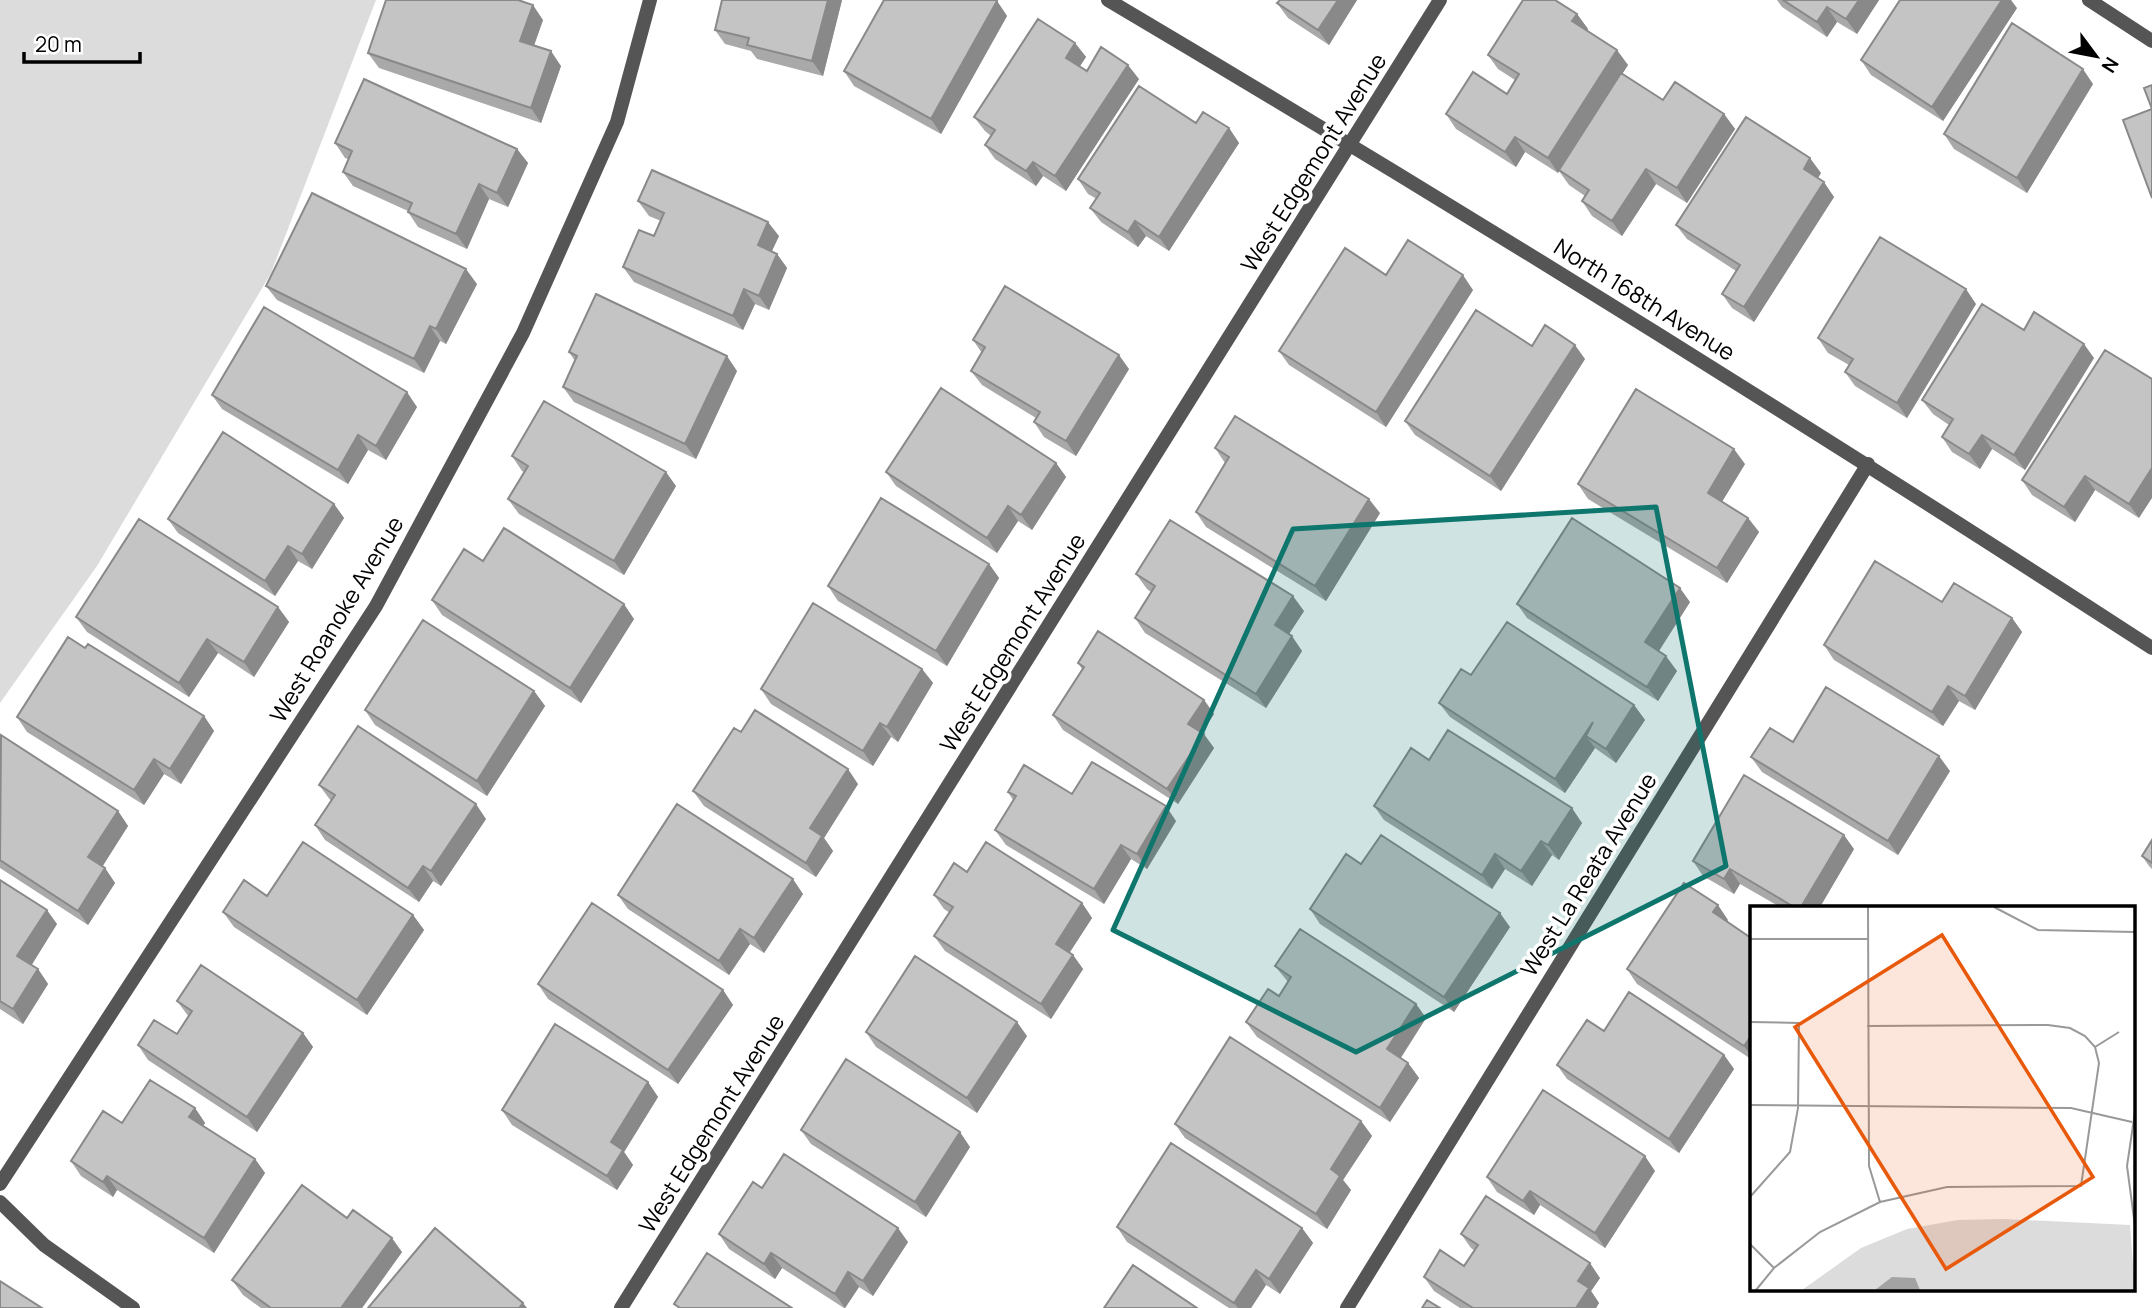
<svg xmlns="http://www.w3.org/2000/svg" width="2152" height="1308" font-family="Manrope,sans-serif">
	<rect width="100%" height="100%" fill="#fff"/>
	<path fill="#dcdcdc" d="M0,0H376L271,273L97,566L0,703Z"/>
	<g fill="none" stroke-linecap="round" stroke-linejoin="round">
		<path stroke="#555" stroke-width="14" d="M1108,0C1461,209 1808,425 2152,648
			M2089,0L2152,41
			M0,1184L376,606L523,333L617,122L650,0
			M0,1202L44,1245L133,1308
			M621,1308L1440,0
			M1347,1308L1868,464"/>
	</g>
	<path fill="#a9a9a9" d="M722,0H842L823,76L757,59L751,51L725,44L715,30Z
		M1357,0L1329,45L1288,18L1277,3Z
		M1777,0H1879L1857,34L1837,22L1827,37L1782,7Z
		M997,1L1007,16L941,134L854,86L844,71Z
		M2017,8L1943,121L1871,75L1861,60Z
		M1577,14L1588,29L1587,30L1628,65L1622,74L1663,100L1724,114L1735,129L1687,203L1656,184L1622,236L1592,216L1582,201L1585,196L1569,185L1559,171L1558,173L1525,152L1516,167L1456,129L1446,114L1507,94L1515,80L1498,69L1488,55Z
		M543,20L534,46L561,66L541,123L379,68L368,53Z
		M1075,43L1086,57L1080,66L1087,71L1139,79L1066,191L1043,176L1036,186L995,159L985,145L991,136L985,131L974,117Z
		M2093,84L2027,193L1954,149L1944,134Z
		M1196,123L1229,128L1239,143L1169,251L1146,236L1138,247L1101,222L1090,208L1097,199L1088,194L1078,179Z
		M335,143L517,149L528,163L508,207L489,199L467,249L418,227L408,212V211L353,186L343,172L348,159L345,158Z
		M1821,173L1818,178L1834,197L1754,322L1732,308L1722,294L1736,271L1687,239L1676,225Z
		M638,201L779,236L772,251L777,254L787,268L769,310L755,304L743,330L634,282L623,267L654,236L661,221L649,216Z
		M1386,275L1473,290L1386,427L1289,365L1279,351Z
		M477,284L446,344L440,341L424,373L277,300L266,286Z
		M1976,304L1907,418L1855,386L1845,372L1849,365L1828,353L1818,338Z
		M2024,330L2094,358L2025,470L1992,449L1980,469L1952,452L1942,437L1949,425L1933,414L1922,400Z
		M973,340L1129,369L1076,456L1044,437L1034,422L1036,418L982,385L971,371L982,353Z
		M1532,346L1585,359L1501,491L1415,435L1405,421Z
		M2105,350L2139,518L2095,490L2075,522L2032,495L2022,480Z
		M569,352L737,371L696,459L574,402L563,387L575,361Z
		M212,395L417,407L386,460L368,450L348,484L222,409Z
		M1215,448L1380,513L1326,601L1206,527L1196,512L1225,463Z
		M512,456L676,486L624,575L519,514L508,499L524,472L522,471Z
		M1056,463L1066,477L1032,530L1018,521L997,553L896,486L886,472Z
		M1745,464L1722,502L1748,518L1759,532L1727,583L1588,499L1578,484Z
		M334,504L344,518L312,569L298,561L275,596L178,533L168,519Z
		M483,561L634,619L581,703L442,615L432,600Z
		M989,564L999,578L947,666L838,601L828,586Z
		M1136,574L1304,611L1289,634L1302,651L1266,708L1145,633L1135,618L1151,592L1147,589Z
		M1690,602L1659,651L1677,671L1658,701L1527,618L1517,604Z
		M1942,602L2012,618L2022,632L1975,710L1959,701L1943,726L1834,660L1824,645Z
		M278,607L289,622L254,677L218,653L189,697L87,632L76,617Z
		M1078,663L1204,700L1214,714L1202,733L1214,748L1178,804L1063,730L1053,715L1082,669Z
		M922,669L933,683L898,742L891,737L873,766L771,704L761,689Z
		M1471,675L1634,705L1645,720L1616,763L1595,748L1565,793L1450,717L1439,703Z
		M534,691L545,706L487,796L375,725L365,710Z
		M204,716L214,731L181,784L164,774L144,805L27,732L17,717Z
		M741,732L858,784L824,838L833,851L816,877L704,806L693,791Z
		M0,736L118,811L128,826L102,866L105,868L115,883L88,925L0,868Z
		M1793,742L1950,771L1898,855L1762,772L1751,757Z
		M1429,760L1582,823L1559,860L1552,855L1532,886L1505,869L1492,889L1384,820L1374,806Z
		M319,785L486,819L441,886L433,881L419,902L325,840L315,825L331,801Z
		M1008,792L1072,794L1176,821L1147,869L1131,859L1104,904L1006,845L995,830L1013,800Z
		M2152,840V869L2149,866L2142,856Z
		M1854,849L1820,907H1780L1740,884L1734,894L1703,876L1693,861Z
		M1361,864L1510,927L1454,1012L1320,924L1310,909Z
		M967,872L1082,903L1092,918L1070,952L1073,955L1083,969L1051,1019L945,951L934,936L950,913L944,909L934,895Z
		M0,880L57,924L31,965L38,969L48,984L23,1024L0,1009Z
		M803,894L764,953L750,944L729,975L628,909L618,895Z
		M267,896L413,915L424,930L367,1015L234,927L223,912Z
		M1728,920L1727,922L1751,938V1059L1637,984L1627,969Z
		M1275,966L1416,1004L1426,1018L1401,1058L1408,1063L1419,1078L1390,1122L1257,1037L1246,1022L1279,996L1288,982Z
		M538,984L723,990L733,1005L678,1084L548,999Z
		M177,1001L303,1033L313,1047L257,1132L148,1060L138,1045L177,1034L189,1017Z
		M1604,1031L1724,1055L1734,1069L1679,1153L1567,1079L1557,1065Z
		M866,1032L1027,1036L977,1113L876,1047Z
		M648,1082L658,1097L624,1152L633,1165L617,1190L512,1125L502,1110Z
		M195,1108L205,1123L203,1126L255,1159L265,1173L214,1253L117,1190L113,1197L81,1176L71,1161L122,1123Z
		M1361,1121L1372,1136L1343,1180L1351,1190L1327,1229L1185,1138L1175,1124Z
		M801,1130L970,1147L926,1217L811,1144Z
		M1655,1171L1605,1248L1540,1205L1534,1215L1497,1192L1487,1177Z
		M762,1188L908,1242L873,1296L859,1287L845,1308H844L782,1268L775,1279L729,1249L719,1234Z
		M347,1218L402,1252L362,1308H261L243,1295L232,1280Z
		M1117,1227L1302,1228L1313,1243L1280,1294L1266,1285L1251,1308H1229L1127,1242Z
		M1461,1234L1600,1278L1591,1291L1599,1303L1596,1308H1460L1434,1291L1424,1277L1464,1266L1475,1251L1471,1248Z"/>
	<path fill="#898989" d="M828,0H842L823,76L812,61Z
		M1338,0H1357L1329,45L1318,30Z
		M1859,0H1879L1857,34L1846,19Z
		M2002,0H2011L2017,8L1943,121L1932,107Z
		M997,1L1007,16L941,134L931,119Z
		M533,5L543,20L530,56L520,41Z
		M1827,7L1837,22L1827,37L1817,22Z
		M1577,14L1588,29L1582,36L1572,21Z
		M1075,43L1086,57L1076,72L1066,58Z
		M1617,50L1628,65L1558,173L1548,158Z
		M551,51L561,66L541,123L531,108Z
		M1128,65L1139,79L1066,191L1055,176Z
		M2083,69L2093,84L2027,193L2017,178Z
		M1724,114L1735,129L1687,203L1677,188Z
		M1229,128L1239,143L1169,251L1159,237Z
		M1515,137L1525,152L1516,167L1505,152Z
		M517,149L528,163L508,207L497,193Z
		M1810,158L1821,173L1814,184L1804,169Z
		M1033,162L1043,176L1036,186L1026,171Z
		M1646,169L1656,184L1622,236L1612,221Z
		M1824,182L1834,197L1754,322L1744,307Z
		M479,184L489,199L467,249L456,234Z
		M1135,221L1146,236L1138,247L1128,232Z
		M768,222L779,236L768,259L758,245Z
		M777,254L787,268L769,310L759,296Z
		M466,269L477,284L446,344L436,329Z
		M1463,275L1473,290L1386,427L1376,412Z
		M744,289L755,304L743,330L733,316Z
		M1966,289L1976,304L1907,418L1897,403Z
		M430,326L440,341L424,373L414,359Z
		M2084,344L2094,358L2025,470L2014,455Z
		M1575,345L1585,359L1501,491L1490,476Z
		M1119,355L1129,369L1076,456L1066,441Z
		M727,356L737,371L696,459L685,444Z
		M407,392L417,407L386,460L376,446Z
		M358,435L368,450L348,484L338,470Z
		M1982,435L1992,449L1980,469L1969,454Z
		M1734,449L1745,464L1718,508L1708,493Z
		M1056,463L1066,477L1032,530L1021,515Z
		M2152,468V498L2139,518L2129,504Z
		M666,472L676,486L624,575L614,561Z
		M2085,476L2095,490L2075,522L2064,507Z
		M1369,499L1380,513L1326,601L1315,586Z
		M334,504L344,518L312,569L302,554Z
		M1008,506L1018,521L997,553L987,538Z
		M1748,518L1759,532L1727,583L1717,568Z
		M288,546L298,561L275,596L265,581Z
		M989,564L999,578L947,666L936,651Z
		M1680,588L1690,602L1655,657L1645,642Z
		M1293,596L1304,611L1285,640L1275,625Z
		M624,604L634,619L581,703L570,688Z
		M278,607L289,622L254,677L244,662Z
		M2012,618L2022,632L1975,710L1965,696Z
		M1292,636L1302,651L1266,708L1256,694Z
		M207,639L218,653L189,697L179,683Z
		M1666,656L1677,671L1658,701L1647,687Z
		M922,669L933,683L898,742L887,727Z
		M1948,686L1959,701L1943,726L1932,712Z
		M534,691L545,706L487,796L477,781Z
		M1204,700L1214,714L1198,738L1188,724Z
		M1634,705L1645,720L1616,763L1606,749Z
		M204,716L214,731L181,784L170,769Z
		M1593,722L1586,736L1595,748L1565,793L1555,779Z
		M880,723L891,737L873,766L863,751Z
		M1204,734L1214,748L1178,804L1167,789Z
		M1939,756L1950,771L1898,855L1888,841Z
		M154,759L164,774L144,805L134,790Z
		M848,769L858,784L824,838L833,851L816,877L806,863L810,828Z
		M476,804L486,819L441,886L431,871Z
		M1166,806L1176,821L1147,869L1137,854Z
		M1572,808L1582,823L1559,860L1548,845Z
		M118,811L128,826L99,872L88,857Z
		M1844,835L1854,849L1820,907H1801Z
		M1541,841L1552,855L1532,886L1521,871Z
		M1121,845L1131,859L1104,904L1094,889Z
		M1495,854L1505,869L1492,889L1482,875Z
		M423,866L433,881L419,902L408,888Z
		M105,868L115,883L88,925L78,911Z
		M1730,869L1740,884L1734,894L1724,879Z
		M793,879L803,894L764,953L754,938Z
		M1082,903L1092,918L1066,958L1056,944Z
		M1718,905L1728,920L1723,927L1713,912Z
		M47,910L57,924L28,971L17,956Z
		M1500,913L1510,927L1454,1012L1444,997Z
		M413,915L424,930L367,1015L357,1000Z
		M740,929L750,944L729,975L719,961Z
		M1073,955L1083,969L1051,1019L1041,1004Z
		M38,969L48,984L23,1024L13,1009Z
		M723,990L733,1005L678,1084L668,1070Z
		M1416,1004L1426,1018L1397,1063L1387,1049Z
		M1017,1022L1027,1036L977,1113L967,1098Z
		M303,1033L313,1047L257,1132L247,1117Z
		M1751,1036V1056L1744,1046Z
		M1724,1055L1734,1069L1679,1153L1669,1139Z
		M1408,1063L1419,1078L1390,1122L1380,1108Z
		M648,1082L658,1097L624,1152L633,1165L617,1190L607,1176L611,1142Z
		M195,1108L205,1123L199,1132L189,1117Z
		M1361,1121L1372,1136L1343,1180L1351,1190L1327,1229L1316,1214L1331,1169Z
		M960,1132L970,1147L926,1217L915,1202Z
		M1645,1156L1655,1171L1605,1248L1595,1233Z
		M255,1159L265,1173L214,1253L204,1238Z
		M107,1176L117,1190L113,1197L103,1182Z
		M1530,1191L1540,1205L1534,1215L1523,1201Z
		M898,1228L908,1242L873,1296L863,1281Z
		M1302,1228L1313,1243L1280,1294L1269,1279Z
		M392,1238L402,1252L362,1308H341Z
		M771,1253L782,1268L775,1279L764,1264Z
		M1590,1263L1600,1278L1591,1291L1599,1303L1596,1308H1576L1578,1281Z
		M1256,1270L1266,1285L1251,1308H1238L1234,1303Z
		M848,1272L859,1287L845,1308L835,1294Z
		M523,1303L527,1308H519Z"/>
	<path fill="#c4c4c4" stroke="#898989" stroke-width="2" d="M386,0H518L533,5L520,41L551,51L531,108L368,53Z
		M722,0H828L812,61L747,45L749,38L715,30Z
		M884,0H995L997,1L931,119L844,71Z
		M1280,0H1338L1318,30L1277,3Z
		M1523,0H1555L1577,14L1572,21L1617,50L1548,158L1515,137L1505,152L1446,114L1473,72L1507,94L1519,74L1488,55Z
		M1783,0H1859L1846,19L1827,7L1817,22Z
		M1900,0H2002L1932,107L1861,60Z
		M1038,19L1075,43L1066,58L1087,71L1101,47L1128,65L1055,176L1033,162L1026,171L985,145L995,130L974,117Z
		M2012,23L2083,69L2017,178L1944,134Z
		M1621,73L1663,100L1675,82L1724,114L1677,188L1646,169L1612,221L1582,201L1589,190L1559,170Z
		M364,79L517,149L497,193L479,184L456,234L408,212L412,203L343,172L352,151L335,143Z
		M2152,85V198L2123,120L2152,109L2144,88Z
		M1139,86L1196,123L1203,112L1229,128L1159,237L1135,221L1128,232L1090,208L1100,193L1078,179Z
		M1746,117L1810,158L1804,169L1824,182L1744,307L1722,294L1740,265L1676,225Z
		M652,170L768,222L758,245L777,254L759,296L744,289L733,316L623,267L639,230L654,236L664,213L638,201Z
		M312,193L466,269L436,329L430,326L414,359L266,286Z
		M1880,237L1966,289L1897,403L1845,372L1853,359L1818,338Z
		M1408,240L1463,275L1376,412L1279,351L1345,248L1386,275Z
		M1005,286L1119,355L1066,441L1034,422L1040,412L971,371L985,347L973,340Z
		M596,294L727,356L685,444L563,387L577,356L569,352Z
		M1982,304L2024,330L2034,312L2084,344L2014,455L1982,435L1969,454L1942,437L1953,419L1922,400Z
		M264,307L407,392L376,446L358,435L338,470L212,395Z
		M1476,310L1532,346L1545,325L1575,345L1490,476L1405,421Z
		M2105,350L2152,379V468L2129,504L2085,476L2064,507L2022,480Z
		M941,388L1056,463L1021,515L1008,506L987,538L886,472Z
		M1636,389L1734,449L1708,493L1748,518L1717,568L1578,484Z
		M544,401L666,472L614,561L508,499L528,466L512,456Z
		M1235,416L1369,499L1315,586L1196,512L1229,457L1215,448Z
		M223,432L334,504L302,554L288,546L265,581L168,519Z
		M881,498L989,564L936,651L828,586Z
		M1572,518L1680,588L1645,642L1666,656L1647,687L1517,604Z
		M139,519L278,607L244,662L207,639L179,683L76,617Z
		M1170,520L1293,596L1275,625L1292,636L1256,694L1135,618L1155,586L1136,574Z
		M504,528L624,604L570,688L432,600L464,549L483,561Z
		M1875,561L1942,602L1954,583L2012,618L1965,696L1948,686L1932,712L1824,645Z
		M813,603L922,669L887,727L880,723L863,751L761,689Z
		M423,620L534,691L477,781L365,710Z
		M1507,622L1634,705L1606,749L1586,736L1593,722L1555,779L1439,703L1461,669L1471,675Z
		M1098,631L1204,700L1188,724L1204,734L1167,789L1053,715L1084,667L1078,663Z
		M68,637L85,648L88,644L204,716L170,769L154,759L134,790L17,717Z
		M1826,687L1939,756L1888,841L1751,757L1770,728L1793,742Z
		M755,710L848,769L810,828L822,836L806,863L693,791L734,728L741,732Z
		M358,726L476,804L431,871L423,866L408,888L315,825L335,795L319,785Z
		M1448,730L1572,808L1548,845L1541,841L1521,871L1495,854L1482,875L1374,806L1411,748L1429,760Z
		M1,735L118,811L88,857L105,868L78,911L0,860Z
		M1092,762L1166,806L1137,854L1121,845L1094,889L995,830L1016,796L1008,792L1024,765L1072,794Z
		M1744,775L1844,835L1801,907H1794L1730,869L1724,879L1693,861Z
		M677,804L793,879L754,938L740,929L719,961L618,895Z
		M1381,835L1500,913L1444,997L1310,909L1346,854L1361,864Z
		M2152,840V863L2142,856Z
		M303,842L413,915L357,1000L223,912L244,880L267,896Z
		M986,842L1082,903L1056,944L1073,955L1041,1004L934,936L953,907L934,895L954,863L967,872Z
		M0,880L47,910L17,956L38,969L13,1009L0,1001Z
		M1684,883L1718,905L1713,912L1751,938V1036L1744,1046L1627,969Z
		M592,903L723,990L668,1070L538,984Z
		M1300,929L1416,1004L1387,1049L1408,1063L1380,1108L1246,1022L1268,989L1279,996L1291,977L1275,966Z
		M915,956L1017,1022L967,1098L866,1032Z
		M201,965L303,1033L247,1117L138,1045L154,1020L177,1034L192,1011L177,1001Z
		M1629,992L1724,1055L1669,1139L1557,1065L1587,1020L1604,1031Z
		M555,1024L648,1082L611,1142L623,1150L607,1176L502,1110Z
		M1230,1037L1361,1121L1331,1169L1340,1176L1316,1214L1175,1124Z
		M846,1059L960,1132L915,1202L801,1130Z
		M150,1080L195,1108L189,1117L255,1159L204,1238L107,1176L103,1182L71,1161L103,1111L122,1123Z
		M1543,1090L1645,1156L1595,1233L1530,1191L1523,1201L1487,1177Z
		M1171,1143L1302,1228L1269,1279L1256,1270L1234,1303L1117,1227Z
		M784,1154L898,1228L863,1281L848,1272L835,1294L771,1253L764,1264L719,1234L753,1182L762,1188Z
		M302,1185L347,1218L353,1210L392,1238L341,1308H271L232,1280Z
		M1486,1196L1590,1263L1578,1281L1589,1288L1576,1308H1473L1424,1277L1440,1250L1464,1266L1478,1245L1461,1234Z
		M435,1228L523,1303L519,1308H368Z
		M707,1253L792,1308H680L674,1304Z
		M1133,1265L1197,1308H1104Z
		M0,1281L42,1308H0Z
		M1427,1300L1440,1308H1422Z"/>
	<path fill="#0f766e" fill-opacity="0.2" stroke="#0f766e" stroke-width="5" stroke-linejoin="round" d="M1656,507L1726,866L1356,1052L1113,930L1293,529Z"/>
	<g text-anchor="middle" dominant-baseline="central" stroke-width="7" stroke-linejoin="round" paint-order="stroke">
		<g font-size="23" fill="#000" stroke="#fff">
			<text transform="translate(1313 162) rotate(-58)">West Edgemont Avenue</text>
			<text transform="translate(1645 299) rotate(32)">North 168th Avenue</text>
			<text transform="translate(336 619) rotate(-59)">West Roanoke Avenue</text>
			<text transform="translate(1012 642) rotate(-58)">West Edgemont Avenue</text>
			<text transform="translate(1588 874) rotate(-58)">West La Reata Avenue</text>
			<text transform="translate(711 1123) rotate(-58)">West Edgemont Avenue</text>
		</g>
	</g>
	<g transform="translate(1750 906)">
		<rect width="385" height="385" fill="#fff"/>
		<path d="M253,313L380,319L385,384H52L111,342L157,323L208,314Z" fill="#dcdcdc"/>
		<path d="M142,371L165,372L170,384H125Z" fill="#a3a3a3"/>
		<path fill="none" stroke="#999" stroke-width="2" d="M118,1L119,260L130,296M244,1L288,24L385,26M0,33H118M0,116L49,117L48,202L40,246L0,291M345,141L369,126M0,199L321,202L382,216M385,206L377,260L385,320M0,338L24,362M6,384L24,362L70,326L130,296L197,281L331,280L349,157L345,141L335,130L320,122L298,119L117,120"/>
		<path fill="#e8590c" fill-opacity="0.15" stroke="#e8590c" stroke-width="3.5" d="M192,29L343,271L196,363L45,121Z"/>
		<rect width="385" height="385" fill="none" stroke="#000" stroke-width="3.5"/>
	</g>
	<g transform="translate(2096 56) rotate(122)" stroke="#ffffff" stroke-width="5" paint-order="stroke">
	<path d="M0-5L12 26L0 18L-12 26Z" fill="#000000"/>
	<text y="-10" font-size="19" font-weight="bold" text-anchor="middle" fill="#000000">N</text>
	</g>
	<path d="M24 52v10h116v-10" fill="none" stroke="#000000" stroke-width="3.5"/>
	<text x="35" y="52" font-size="21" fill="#000000" stroke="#ffffff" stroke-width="5" paint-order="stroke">20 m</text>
</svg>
